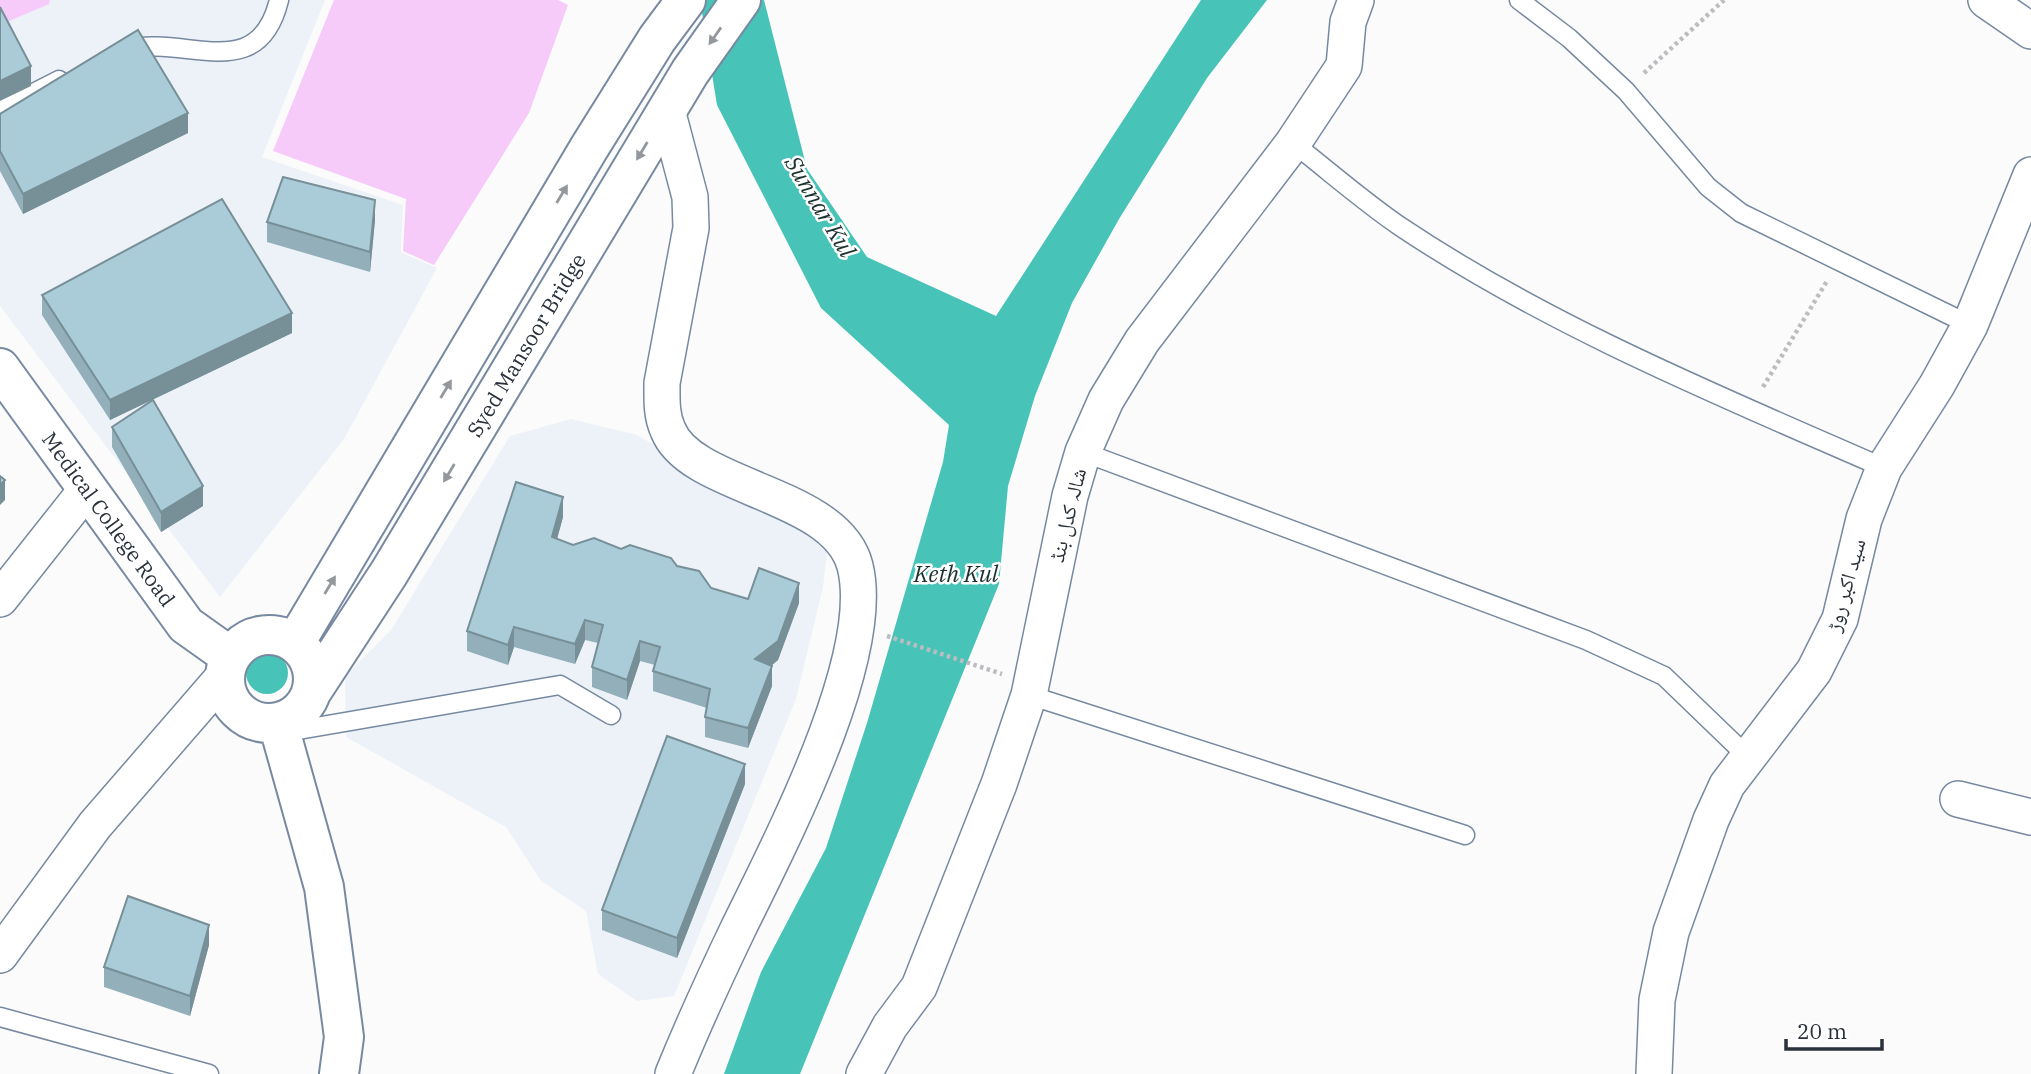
<svg xmlns="http://www.w3.org/2000/svg" width="2031" height="1074" font-family="'IBM Plex Serif','Noto Naskh Arabic',serif">
	<rect width="100%" height="100%" fill="#fbfbfb"/>
	<path fill="#edf2f9" d="M0,0H325L262,157L403,205L401,252L437,268L344,439L220,597L0,306Z
		M571,419L637,435L807,533L827,552L823,587L796,699L674,996L637,1001L598,974L586,911L541,881L506,827L346,737L345,676L391,630L510,436Z"/>
	<path fill="#f6caf9" d="M0,0H50L49,4L0,25Z
		M334,0H558L568,5L529,113L434,265L403,251L406,199L273,151Z"/>
	<path fill="#47c3b8" d="M700,0H764L807,169L867,257L996,316L1201,0H1267L1207,78L1119,219L1072,303L1035,396L1008,486L999,584L800,1074H724L761,972L826,848L867,723L943,462L949,425L821,308L717,105Z
		M246 673a21 21 0 1 1 42 0a21 21 0 1 1-42 0Z"/>
	<g fill="none" stroke-linecap="round" stroke-linejoin="round">
		<defs>
			<path id="lane" d="M1519,0L1569,38L1626,91L1708,187L1741,213L1970,325
				M126,49C188,35 258,86 279,0
				M0,110L59,80
				M1293,143C1329,171 1364,202 1401,227C1549,326 1722,397 1884,468
				M1083,452L1586,640L1664,676L1748,757
				M1029,695L1465,835
				M281,733L560,685L611,715
				M0,1017L209,1074"/>
			<path id="street" d="M1986,0L2031,31
				M667,110L690,197L691,228L662,383C662,399 661,415 668,430C691,489 836,492 855,566C878,657 779,845 738,929C715,977 693,1025 673,1074
				M0,599L87,489
				M1958,799L2031,817
				M0,955L95,825L225,675
				M864,1074L890,1026L919,987L999,784L1029,695L1070,496L1083,452L1106,400L1142,341L1293,143L1344,66L1348,22L1356,0
				M1654,1074L1657,1000L1671,932L1711,820L1727,785L1814,671L1840,619L1864,519L1884,468L1937,385L1970,325L2031,175"/>
			<path id="secondary" d="M0,368L186,625L231,657
				M225 679a44 44 0 1 1 88 0a44 44 0 1 1-88 0Z
				M295,643L589,148L657,39L686,0
				M312,691L389,573L690,72L741,0
				M278,723L324,887L344,1037L339,1074"/>
		</defs>
		<use href="#lane" stroke="#7789a0" stroke-width="21"/>
		<use href="#street" stroke="#7789a0" stroke-width="38"/>
		<use href="#secondary" stroke="#7789a0" stroke-width="42"/>
		<path stroke="#bbbdc0" stroke-width="4.5" stroke-dasharray="3.5 3.5" stroke-linecap="butt" d="M1644,73L1724,0
			M1763,387L1827,281
			M887,636L1002,674"/>
		<use href="#lane" stroke="#fff" stroke-width="18"/>
		<use href="#street" stroke="#fff" stroke-width="35"/>
		<use href="#secondary" stroke="#fff" stroke-width="38"/>
	</g>
	<path fill="#92afba" d="M0,114L188,133L23,214L0,171Z
		M375,220L370,272L267,242V222Z
		M42,295L292,333L110,420L42,315Z
		M112,427L203,506L161,532L112,447Z
		M563,517L557,539L573,545L621,549L677,566L711,588L748,599L799,603L778,660L771,666L772,686L748,748L705,737V717L707,708L653,691V671L655,665L640,661L627,700L592,687V667L598,643L585,640L575,664L514,647L508,665L467,651V631Z
		M745,784L677,958L602,930V910Z
		M209,945L190,1016L104,987V967Z"/>
	<path fill="#778f97" d="M31,66V86L0,101V81Z
		M188,113V133L23,214V194Z
		M375,200V220L370,272V252Z
		M292,313V333L110,420V400Z
		M5,480V500L0,505V485Z
		M203,486V506L161,532V512Z
		M563,497V517L552,557V537Z
		M799,583V603L778,660L755,679V659Z
		M585,620V640L575,664V644Z
		M514,627V647L508,665V645Z
		M640,641V661L627,700V680Z
		M772,666V686L748,748V728Z
		M745,764V784L677,958V938Z
		M209,925V945L190,1016V996Z"/>
	<path fill="#aaccd8" stroke="#778f97" stroke-width="2" d="M0,7L31,66L0,81Z
		M138,30L188,113L23,194L0,151V114Z
		M283,177L375,200L370,252L267,222Z
		M222,199L292,313L110,400L42,295Z
		M153,400L203,486L161,512L112,427Z
		M0,476L5,480L0,485Z
		M516,482L563,497L552,537L573,545L594,538L621,549L630,545L671,558L677,566L699,571L711,588L748,599L759,568L799,583L778,641L755,659L772,666L748,728L705,717L710,689L653,671L660,647L640,641L627,680L592,667L603,625L585,620L575,644L514,627L508,645L467,631Z
		M667,736L745,764L677,938L602,910Z
		M128,896L209,925L190,996L104,967Z"/>
	<defs><path id="oneway-solid" d="M-6-.8H1V-3.2L6.5 0L1 3.2V.8H-6Z" transform="scale(1.75)"/></defs>
	<g fill="#94989d">
		<use href="#oneway-solid" transform="translate(715 36) rotate(125)"/>
		<use href="#oneway-solid" transform="translate(642 151) rotate(121)"/>
		<use href="#oneway-solid" transform="translate(562 194) rotate(-59)"/>
		<use href="#oneway-solid" transform="translate(446 389) rotate(-59)"/>
		<use href="#oneway-solid" transform="translate(449 473) rotate(121)"/>
		<use href="#oneway-solid" transform="translate(330 585) rotate(-59)"/>
	</g>
	<g text-anchor="middle" dominant-baseline="central" stroke-width="5" stroke-linejoin="round" paint-order="stroke">
		<g font-size="21" fill="#2a313b" stroke="#fff">
			<text transform="translate(526 345) rotate(-59)">Syed Mansoor Bridge</text>
			<text transform="translate(1067 515) rotate(-76)">شالہ کدل بنڈ</text>
			<text transform="translate(109 519) rotate(54)">Medical College Road</text>
			<text transform="translate(1845 585) rotate(-74)">سید اکبر روڑ</text>
		</g>
		<g font-size="23" font-style="italic" fill="#1c322f" stroke="#fff">
			<text transform="translate(821 206) rotate(59)">Sunnar Kul</text>
			<text x="956" y="573">Keth Kul</text>
		</g>
	</g>
	<path d="M1786 1039v10h96v-10" fill="none" stroke="#2a313b" stroke-width="3.5"/>
	<text x="1797" y="1039" font-size="21" fill="#2a313b" stroke="#ffffff" stroke-width="5" paint-order="stroke">20 m</text>
</svg>
